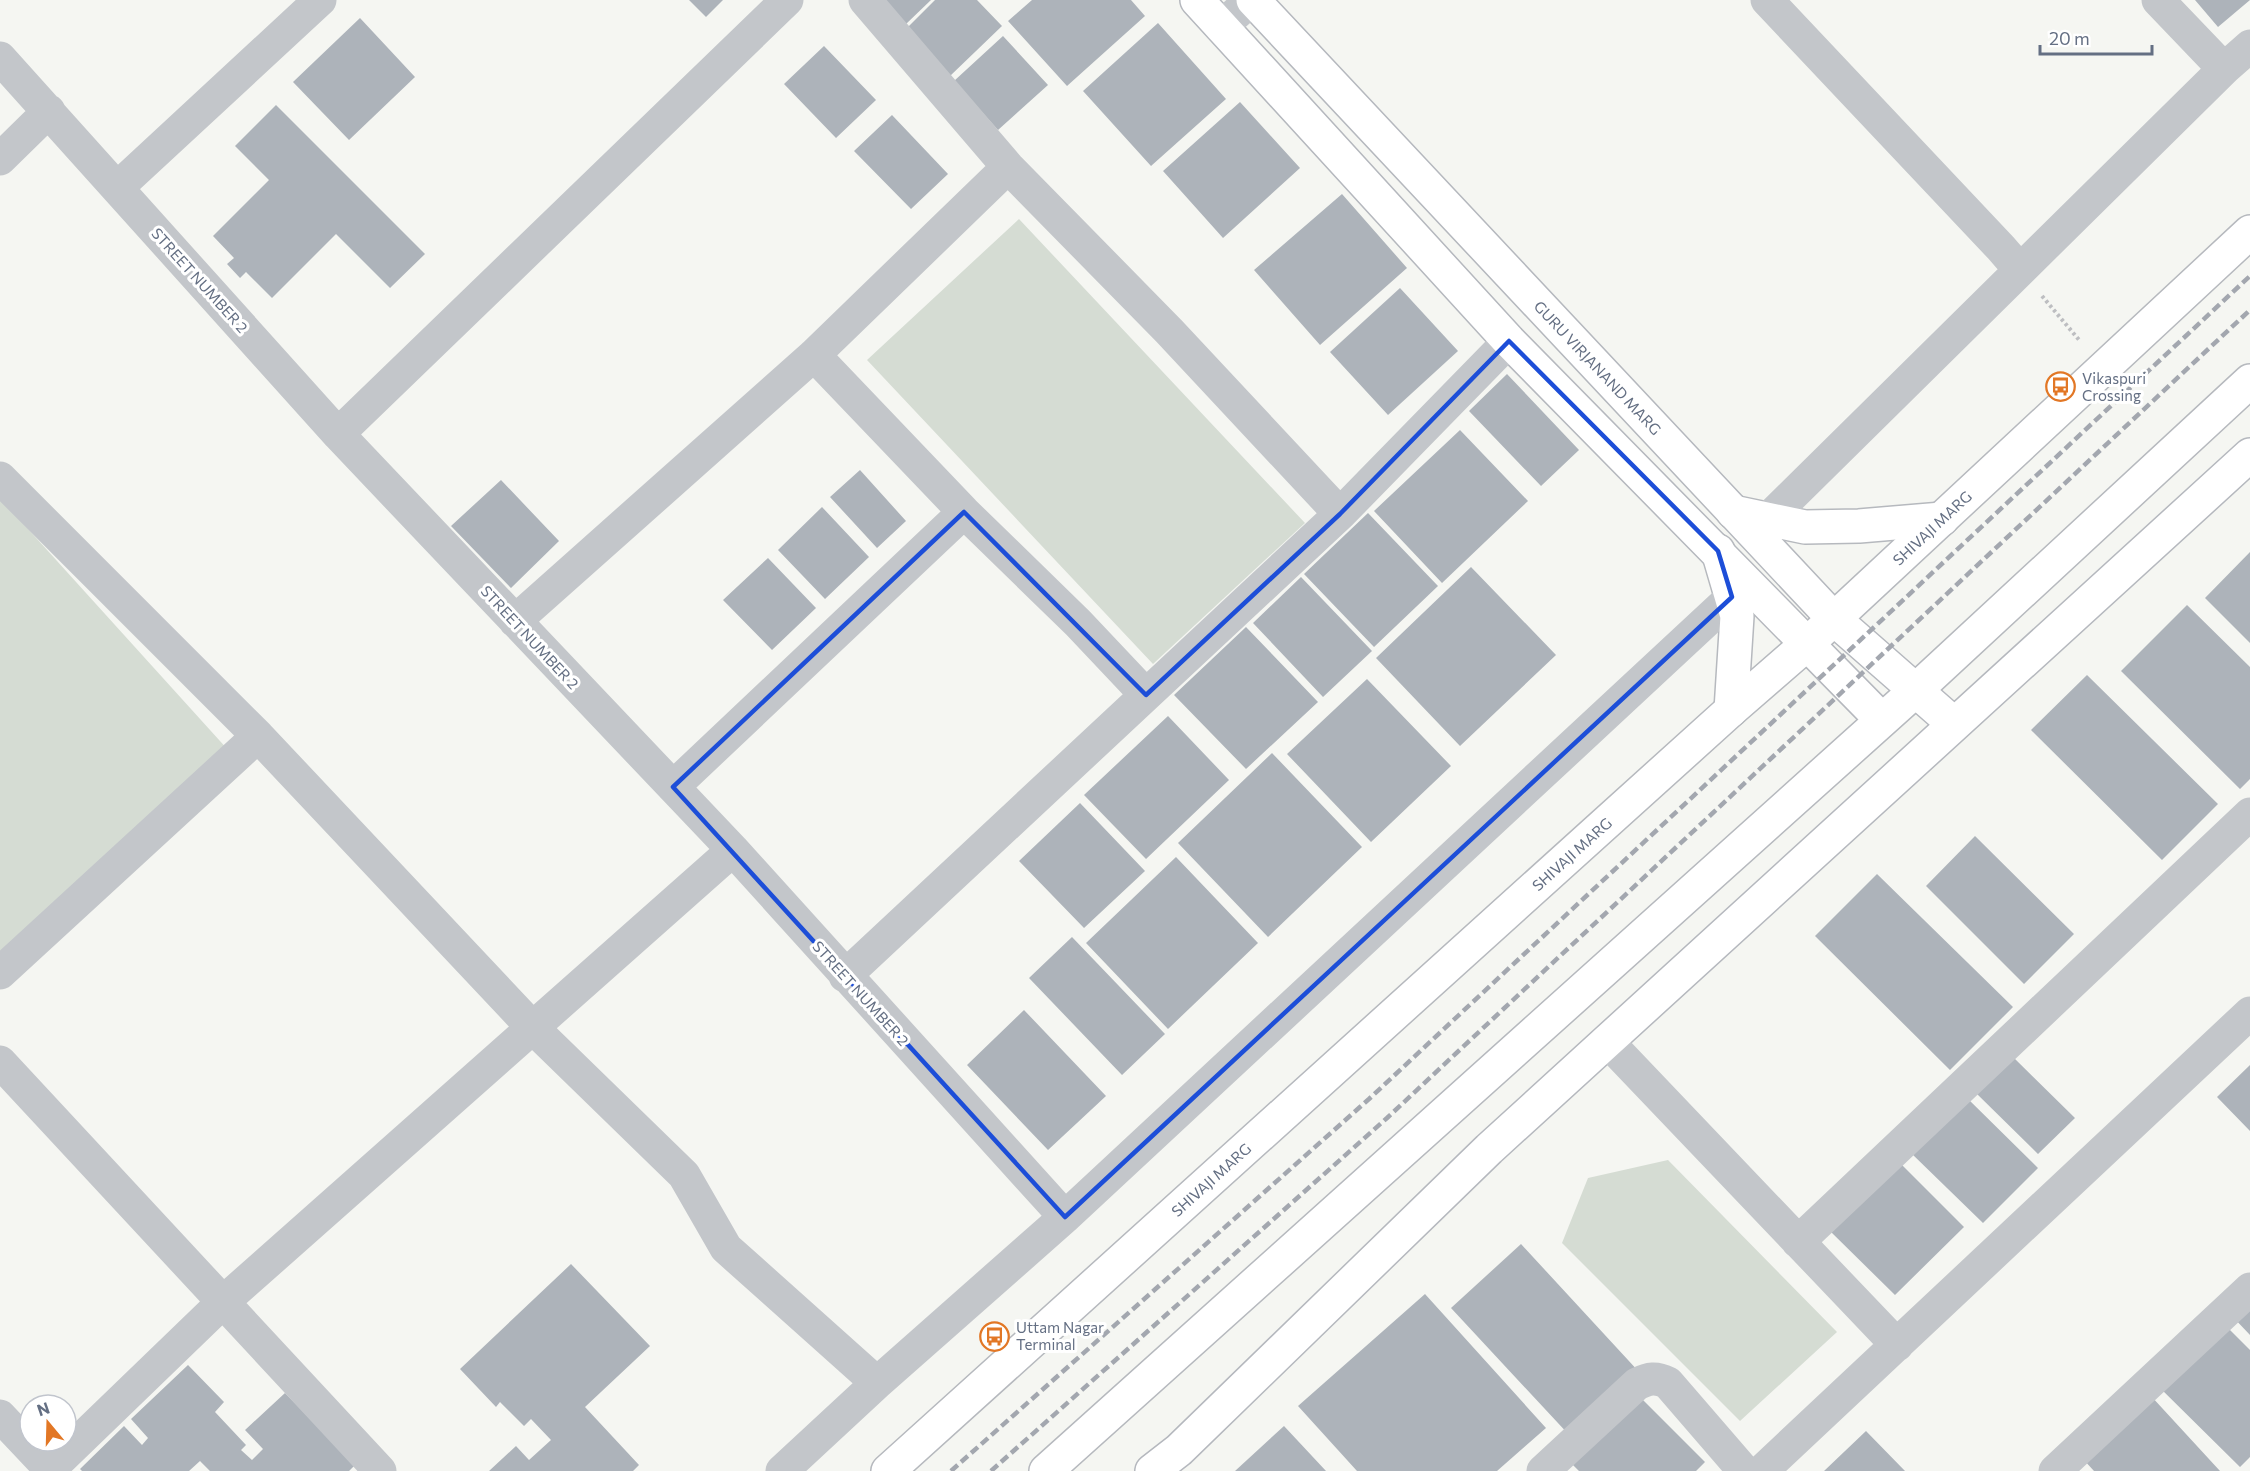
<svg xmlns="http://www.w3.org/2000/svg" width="2250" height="1471" font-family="Commissioner,sans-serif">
	<rect width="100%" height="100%" fill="#f5f6f2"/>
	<path fill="#d5dcd3" d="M1019,219L1305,523L1153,664L867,360Z
		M0,498L239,762L0,969Z
		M1668,1160L1837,1332L1740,1421L1562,1243L1588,1178Z"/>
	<path fill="#adb3ba" d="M689,0H723L706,17Z
		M883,0H931L906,24Z
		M935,0H977L1002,26L950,76L905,30Z
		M1032,0H1131L1145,16L1067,86L1008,21Z
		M2195,0H2250L2218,27Z
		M360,18L415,77L349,140L293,82Z
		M1158,23L1226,99L1151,166L1083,91Z
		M1003,36L1048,85L998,130L954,81Z
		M824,46L876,100L836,138L784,84Z
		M1240,102L1300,168L1223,238L1163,171Z
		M276,105L425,254L390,288L336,234L272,298L246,272L240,278L227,264L234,258L213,236L269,180L235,146Z
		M892,115L948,174L911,209L854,151Z
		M1342,194L1407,268L1320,345L1254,270Z
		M1400,288L1458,351L1388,415L1330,352Z
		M1507,374L1579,450L1541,486L1469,411Z
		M1460,430L1528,501L1442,583L1374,511Z
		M860,470L906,521L877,548L830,497Z
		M501,480L559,541L511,588L451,526Z
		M822,507L869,557L825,599L778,550Z
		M1368,513L1438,586L1374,647L1304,574Z
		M2250,552V643L2205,598Z
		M768,558L816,608L772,650L723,600Z
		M1471,567L1556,655L1460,746L1376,658Z
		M1301,577L1372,651L1323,697L1253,623Z
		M2187,605L2250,667V779L2240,789L2121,671Z
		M1246,627L1318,702L1246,769L1174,695Z
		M2087,675L2218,804L2162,860L2031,730Z
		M1367,679L1451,766L1371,842L1287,754Z
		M1168,716L1229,780L1146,859L1084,795Z
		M1272,753L1362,847L1268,937L1178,843Z
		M1080,803L1145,871L1084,928L1019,861Z
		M1975,836L2074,934L2024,984L1926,886Z
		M1176,857L1258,943L1168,1029L1086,943Z
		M1877,874L2013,1007L1950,1070L1815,936Z
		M1072,937L1165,1034L1122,1075L1029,978Z
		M1024,1010L1106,1096L1048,1150L967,1065Z
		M2013,1057L2075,1118L2038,1154L1977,1094Z
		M2250,1065V1131L2217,1097Z
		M1966,1097L2038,1168L1983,1223L1911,1153Z
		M1900,1163L1964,1227L1895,1295L1831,1232Z
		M1521,1244L1640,1373L1571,1437L1451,1308Z
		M571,1264L650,1346L585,1407L639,1465L633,1471H489L516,1446L529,1460L551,1440L531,1419L524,1426L500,1402L496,1407L460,1369Z
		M1425,1294L1546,1428L1497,1471H1357L1298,1406Z
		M2250,1300V1335L2232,1316Z
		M2221,1321L2250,1350V1457L2240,1467L2157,1385Z
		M188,1365L224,1402L215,1412L246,1445L241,1450L252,1460L263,1449L245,1430L285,1393L355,1465L349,1471H210L200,1461L189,1471H82L80,1469L124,1426L142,1445L148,1438L131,1419Z
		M1637,1394L1705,1462L1696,1471H1579L1570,1462Z
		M2151,1396L2220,1471H2094L2083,1459Z
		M1284,1426L1326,1471H1235Z
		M1866,1431L1905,1471H1824Z"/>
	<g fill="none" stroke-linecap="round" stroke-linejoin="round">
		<defs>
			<g id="secondary">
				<path d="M1197,0L1509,341L1882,720"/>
				<path id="s1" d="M1253,0L1833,618L1954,724"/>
				<path d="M1152,1471L1179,1450L1489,1149L2250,455"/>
			</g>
			<g id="primary">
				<path d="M1733,512L1805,527L1859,526L1942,519"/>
				<path d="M1718,551L1737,616L1731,710"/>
				<path id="s2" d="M888,1471L1731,710L1807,644L2250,232"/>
				<path d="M1046,1471L1916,690L2250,381"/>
			</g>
		</defs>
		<use href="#secondary" stroke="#b5b8be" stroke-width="36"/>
		<use href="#primary" stroke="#b6b9be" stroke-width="36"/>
		<path stroke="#bdbec1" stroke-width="4" stroke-dasharray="3 3" stroke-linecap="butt" d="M2042,296L2080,341"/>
		<path stroke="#c3c6ca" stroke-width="33" d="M865,0L1008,167L1169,331L1340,514
			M1767,0L2001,248L2020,270
			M2158,0L2224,69
			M1221,27L1251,0
			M0,58L338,434L733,850L1065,1217L1732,597
			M0,159L49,111
			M117,188L320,0
			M814,355L964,512L1078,623L1146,695
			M338,434L787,0
			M0,478L258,736L533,1028L684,1175L726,1248L877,1383
			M1768,519L2224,69L2250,46
			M515,621L814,355L1008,167
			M673,787L964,512
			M0,973L258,736
			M845,976L1340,514L1509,341
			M1607,1041L1897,1345
			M0,1062L380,1471
			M1798,1242L2250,814
			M0,1416L52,1471
			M50,1469L223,1302L733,850
			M782,1471L877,1383L1065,1217
			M1543,1471L1637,1384C1649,1378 1656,1377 1668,1383L1744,1471
			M1762,1471L2250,1013
			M2055,1471L2250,1289"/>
		<use href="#secondary" stroke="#fff" stroke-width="33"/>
		<use href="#primary" stroke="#fff" stroke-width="33"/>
		<path stroke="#a3a7af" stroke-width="4.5" stroke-dasharray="9 4.5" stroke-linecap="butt" d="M951,1471L1369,1099L2250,276
			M991,1471L1387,1118L2250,310"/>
	</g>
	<path fill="none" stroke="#1d4ed8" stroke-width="4.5" stroke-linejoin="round" d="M1509,341L1718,551L1732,597L1065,1217L673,787L964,512L1146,695L1340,514Z"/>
	<defs>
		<symbol id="bus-ring" viewBox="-11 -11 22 22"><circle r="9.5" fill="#fff" stroke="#e27725" stroke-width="1.5"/><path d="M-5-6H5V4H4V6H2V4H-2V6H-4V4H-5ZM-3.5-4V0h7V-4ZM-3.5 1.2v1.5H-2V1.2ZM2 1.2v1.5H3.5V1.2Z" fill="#e27725"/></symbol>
	</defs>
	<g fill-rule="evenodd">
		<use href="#bus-ring" x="2044" y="370" width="33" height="33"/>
		<use href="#bus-ring" x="978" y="1320" width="33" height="33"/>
	</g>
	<g text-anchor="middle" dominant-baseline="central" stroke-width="6" stroke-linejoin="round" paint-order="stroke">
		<g font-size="15" fill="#646f83" stroke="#fff">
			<text transform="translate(200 280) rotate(48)">STREET NUMBER 2</text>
			<text stroke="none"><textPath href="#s1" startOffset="504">GURU VIRJANAND MARG</textPath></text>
			<text stroke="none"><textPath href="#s2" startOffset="1407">SHIVAJI MARG</textPath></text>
			<text transform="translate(530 637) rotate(47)">STREET NUMBER 2</text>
			<text stroke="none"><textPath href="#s2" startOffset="921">SHIVAJI MARG</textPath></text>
			<text transform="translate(861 993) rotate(48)">STREET NUMBER 2</text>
			<text stroke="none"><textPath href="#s2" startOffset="435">SHIVAJI MARG</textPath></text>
		</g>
		<g font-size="15" fill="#646f83" stroke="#fff" text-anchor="start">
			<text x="2082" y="378">Vikaspuri<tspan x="2082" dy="17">Crossing</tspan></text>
			<text x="1016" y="1327">Uttam Nagar<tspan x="1016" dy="17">Terminal</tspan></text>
		</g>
	</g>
	<g transform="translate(48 1423) rotate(341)"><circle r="28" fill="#ffffff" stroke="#c1c5cd" stroke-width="1.5"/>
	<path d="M0-4.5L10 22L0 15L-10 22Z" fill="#e27725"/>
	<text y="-9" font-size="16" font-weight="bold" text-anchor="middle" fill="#646f83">N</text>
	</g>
	<path d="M2040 45v9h112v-9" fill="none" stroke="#646f83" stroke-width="3"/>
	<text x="2049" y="45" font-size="18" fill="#646f83" stroke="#ffffff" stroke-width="4.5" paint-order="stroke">20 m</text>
</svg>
